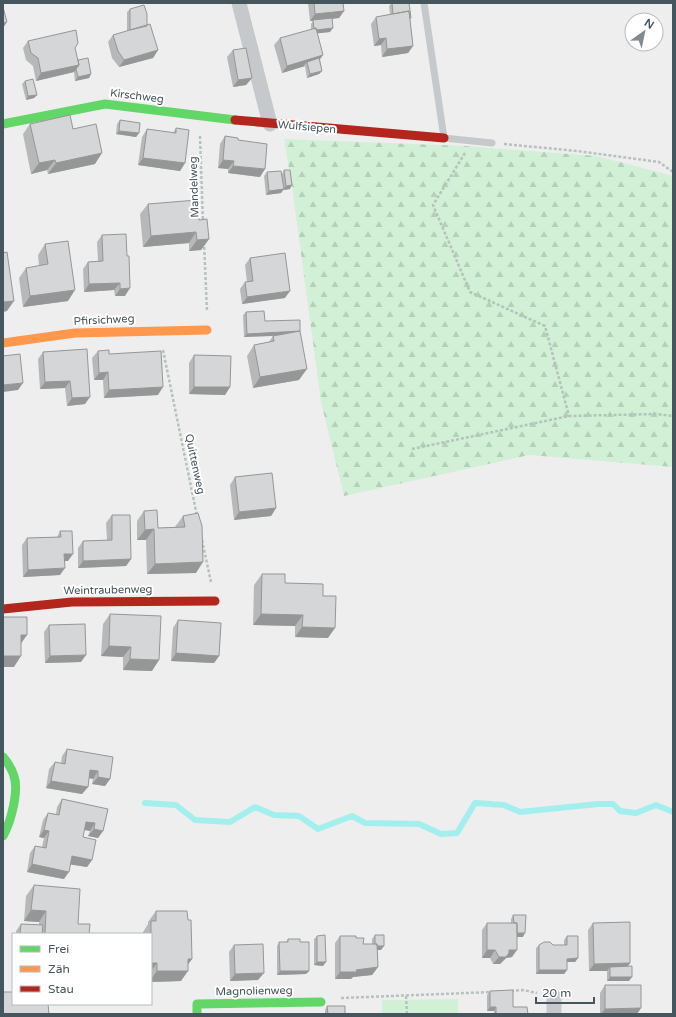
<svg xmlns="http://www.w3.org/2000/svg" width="676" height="1017" font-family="'Varela Round',sans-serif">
	<defs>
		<pattern id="forest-firs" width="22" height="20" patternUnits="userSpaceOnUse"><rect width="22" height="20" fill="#d1f0d6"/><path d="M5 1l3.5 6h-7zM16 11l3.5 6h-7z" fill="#b5d0ba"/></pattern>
	</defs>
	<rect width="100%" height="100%" fill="#efeeee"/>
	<path fill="url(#forest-firs)" d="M284,139L465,146L597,156L673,176V467L529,455L344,496L321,402L293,194Z"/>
	<path fill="#d1f0d6" d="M458,999V1014H382V1000Z"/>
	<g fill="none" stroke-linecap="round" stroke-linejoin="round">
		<path stroke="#a3efee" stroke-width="6" d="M145,803L176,805L195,820L230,822L255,807L274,815L299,816L318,829L352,816L365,823L419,824L441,834L457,833L475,803L504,805L520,812L598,804H613L620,811L636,813L656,805L673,812"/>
		<path stroke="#b4c3bb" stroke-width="2.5" stroke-dasharray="3 2" stroke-linecap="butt" d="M200,136L203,223
			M504,144L577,151L659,162L673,172
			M465,153L433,205L470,292L545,326L569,416
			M204,242L207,311
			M163,350L197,516
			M412,449L569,416L656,414L673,416
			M202,540L211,582
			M511,991L523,990L537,993
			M406,996L407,1014
			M341,998L492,992"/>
		<path stroke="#c5c9cb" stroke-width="7" d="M424,3L444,138L492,143"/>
		<path stroke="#c5c9cb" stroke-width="15" d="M239,3L270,124
			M554,997V1014"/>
		<path stroke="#63d668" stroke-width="9" d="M3,124L105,104L235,120
			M3,757C8,763 12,769 14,776C19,791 11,822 3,836
			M197,1014V1004L321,1002"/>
		<path stroke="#ff974d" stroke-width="9" d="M3,343L75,333L207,330"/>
		<path stroke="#b3261e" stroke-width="9" d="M235,120L444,138
			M3,609L72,602L215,601"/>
	</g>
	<path fill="#b7b8b9" d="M308,3H343L344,11L339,18L332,19L330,32L317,33L320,59L322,71L319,74L307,78L305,66L282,73L274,45L280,38L311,30V24L313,21H310Z
		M392,3H409L410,19L413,46L408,53L382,57L381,45L374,46L371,24L376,17L390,14L389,6Z
		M130,9L147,26L158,50L153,58L119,67L112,58L108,42L113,35L127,31V12Z
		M28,41L75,48L78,60L91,74L89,78L75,81L74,72L36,81L33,66L26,60L23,48Z
		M233,50L252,78L246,85L233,87L227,57Z
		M25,81L37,95L34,98L26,100L22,84Z
		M120,120L139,133L136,137L116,134L117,124Z
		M30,124L73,129L95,164L48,174L47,170L31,174L23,134Z
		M176,128L185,163L180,171L138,165L142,137L147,129L173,133Z
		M225,136L238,140L260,177L228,173V169L218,168L220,144Z
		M284,170L290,189L283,190L281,193L266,195L264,176L267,172L282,174Z
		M148,204L199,220L209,239L201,250L189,251V243L143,247L140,214Z
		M102,235L127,256L125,296H115L114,290L84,292L83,269L88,262L98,261L97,242Z
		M45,244L68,301L23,307L19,278L26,268L39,266L38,255Z
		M250,258L285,298L242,304L240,289L245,282H247L245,265Z
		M246,312L265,321L299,380L253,388L247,356L254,345L269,342L273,336L244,337L243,315Z
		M87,349L85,404L67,406L65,388L40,389L38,359L43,352Z
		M98,351L109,354L158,395L104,398L103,380H94L92,358Z
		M194,355L230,387L225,395L189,394V363Z
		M235,477L276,508L271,516L234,520L230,485Z
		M144,511L158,528L175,527L183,516L196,573L147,574L146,540H137V521Z
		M112,515L131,559L126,566L78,568V548L83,541L107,540L106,523Z
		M60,531L68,561H65L60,575L23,577L22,545L27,538L57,537Z
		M262,574L285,583L323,596L328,638L295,637V626L253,625L254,585Z
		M110,614L152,671L123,670V657L101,656L103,624Z
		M178,620L219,656L214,663L171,661L173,628Z
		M49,625L81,662L45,663L44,632Z
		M67,749L110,779L105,786L92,784L93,779L89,778L88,787L82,794L46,788L49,769L55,762L61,763L62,756Z
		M62,799L108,809L103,831L98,838L88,836L90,831L84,830L83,837L92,860L87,867L71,864L64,879L27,872L30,853L35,846L42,847L44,838L39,837L43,820L48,813L56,814L57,807Z
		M34,885L78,924L89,934H16V931L21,924L39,925V922L24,921L26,896Z
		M156,911L188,920L192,959L188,964L181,981L151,982V934H143V932L148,924V922Z
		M513,915L523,937H517L512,957L506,958L500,964H493L490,958H482V930L487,923H511V919Z
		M593,923L630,963L628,966L629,981H607V971H589L588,930Z
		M375,935L381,950H377L378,967L372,975L353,977L351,979H335V943L340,936L356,938L363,944H372V939Z
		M317,936L323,966L314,965V939Z
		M567,936L578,958L575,962H567V970L564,974H536V948L539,945H564V940Z
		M288,939L300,942L309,971L306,974L277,975V946L279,942H286Z
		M234,945L258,980L230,981L229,952Z
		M605,985L641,1008L637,1014H600V993Z
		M490,991L513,1007L528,1014H494V1011H487V995Z
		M327,1006L345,1014H325V1010Z"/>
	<path fill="#959696" d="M344,11L339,18L310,21L315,14Z
		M7,22L3,28V23Z
		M333,28L330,32L312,34L314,30Z
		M386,38L381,45L374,46L379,39Z
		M413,46L408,53L382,57L387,49Z
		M158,50L153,58L119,67L124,60Z
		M323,55L318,62H307L304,65L305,66L282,73L287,66Z
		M79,65L74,72L36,81L41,73Z
		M322,71L319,74L307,78L310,74Z
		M91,74L89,78L75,81L78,77Z
		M252,78L246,85L233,87L238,80Z
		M37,95L34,98L26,100L28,96Z
		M119,131L139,133L136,137L116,134Z
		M102,153L95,164L48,174L56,163Z
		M143,158L185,163L180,171L138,165Z
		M55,160L47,170L31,174L39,163Z
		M223,160L234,161L228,169L218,168Z
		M233,166L265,169L260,177L228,173Z
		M292,185L290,189L283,190L286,186Z
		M284,189L281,193L266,195L269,191Z
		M196,232L189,243L143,247L151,236Z
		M209,239L201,250L189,251L197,240Z
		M120,283L114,290L84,292L89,284Z
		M130,288L125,296H115L120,289Z
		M75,290L68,301L23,307L30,296Z
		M290,291L285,298L242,304L247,297Z
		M14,301L7,311L3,312V302Z
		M300,331L297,335L244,337L247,334Z
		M307,369L299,380L253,388L260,377Z
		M108,372L103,380H94L99,373Z
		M70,381L65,388L40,389L45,382Z
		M23,383L18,390L3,392V385Z
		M163,387L158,395L104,398L109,390Z
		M194,387H230L225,395L189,394Z
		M90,397L85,404L67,406L72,398Z
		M276,508L271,516L234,520L239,512Z
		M154,529L146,540H137L145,530Z
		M64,554H73L68,561H59Z
		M131,559L126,566L78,568L83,561Z
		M203,562L196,573L147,574L155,564Z
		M65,568L60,575L23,577L28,570Z
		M261,614L303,615L295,626L253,625Z
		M302,627L335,628L328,638L295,637Z
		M21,635H27L20,645Z
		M109,646L131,647L123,657L101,656Z
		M176,653L219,656L214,663L171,661Z
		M86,655L81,662L45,663L50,656Z
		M3,656H21L14,667H3Z
		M130,659L159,660L152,671L123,670Z
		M90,770L98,771L93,779L85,777Z
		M98,777L110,779L105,786L92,784Z
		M51,781L88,787L82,794L46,788Z
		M86,822L95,823L90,831L81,829Z
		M94,829L103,831L98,838L88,836Z
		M44,830L49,831L44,838L39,837Z
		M72,856L92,860L87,867L67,864Z
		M32,864L69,872L64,879L27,872Z
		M31,910L46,911L39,922L24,921Z
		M514,933H525L523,937H512Z
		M375,946H384L381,950H372Z
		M487,950H495L490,958H482Z
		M509,950H517L512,957L506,958L500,964H493L499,957Z
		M578,958L575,962H564L567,959Z
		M188,959H192L184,970Z
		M317,962H326L323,966L314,965Z
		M151,963H157L151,971Z
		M630,963L625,970L610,967L607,971H589L594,964Z
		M378,967L372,975L353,977L351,979H335L340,972Z
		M539,970H567L564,974H536Z
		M157,971H188L181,981L151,982V979Z
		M280,971H309L306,974L277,975Z
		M264,973L258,980L230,981L235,974Z
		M610,977H632L629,981H607Z
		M490,1007H496L494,1011H487Z
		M641,1008L637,1014H601L605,1009Z"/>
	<path fill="#d5d6d7" stroke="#959696" d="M314,3H343L344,11L315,14Z
		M392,3H409L411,18H410L409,11L393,14Z
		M144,5L147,14V26L130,30V9Z
		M3,7L7,22L3,23Z
		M409,11L413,46L387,49L386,38L379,39L376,17Z
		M332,18L333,28L316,30V28L314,29L313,20Z
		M150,24L158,50L124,60L118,51L113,35Z
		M316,28L323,55L287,66L280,38Z
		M76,30L78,43L75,48L79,65L41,73L38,58L31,53L28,41Z
		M246,48L252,78L238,80L233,50Z
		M88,58L91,74L78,77L76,69L79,65L78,60Z
		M319,58L322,71L310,74L307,62Z
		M33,79L37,95L28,96L25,81Z
		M70,115L73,129L96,124L102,153L56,163L55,160L39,163L30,124Z
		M120,120L140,123L139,133L119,131Z
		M176,128L189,130L185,163L143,158L147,129L176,133Z
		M225,136L238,138V140L267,144L265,169L233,166L234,161L223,160Z
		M284,170H290L292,185L286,186Z
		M281,171L284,189L269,191L267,172Z
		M197,200L199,220L207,219L209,239L197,240L196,232L151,236L148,204Z
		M126,234L127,256H129L130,288L120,289V283L89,284L88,262L103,261L102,235Z
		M68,241L75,290L30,296L26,268L48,264L45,244Z
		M7,252L14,301L3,302V253Z
		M285,253L290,291L247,297L245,282L253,281L250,258Z
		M264,311L265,321L300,320V331L247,334L246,312Z
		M300,331L307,369L260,377L254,345L274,341L273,336Z
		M87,349L90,397L72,398L70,381L45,382L43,352Z
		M109,350V354L161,351L163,387L109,390L108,372L99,373L98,351Z
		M20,354L23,383L3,385V356Z
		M194,355L231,356L230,387H194Z
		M272,473L276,508L239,512L235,477Z
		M157,510L158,528L185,527L183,516L198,513L202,526L203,562L155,564L154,529L145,530L144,511Z
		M112,515H130L131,559L83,561V541L112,540Z
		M60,531H72L73,554H64L65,568L28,570L27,538L61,537Z
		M262,574H285V583L323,584V596H336L335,628L302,627L303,615L261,614Z
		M110,614L161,616L159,660L130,659L131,647L109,646Z
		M3,617H27V635H21V656H3Z
		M178,620L221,623L219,656L176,653Z
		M85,624L86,655L50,656L49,625Z
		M67,749L113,757L110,779L98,777V771L90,770L88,787L51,781L55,762L65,764Z
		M62,799L108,809L103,831L94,829L95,823L86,822L83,837L96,840L92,860L72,856L69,872L32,864L35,846L46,848L49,831L44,830L48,813L59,815Z
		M34,885L80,889L78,924H90L89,934H45L46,911L31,910Z
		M156,911H187L188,920H191L192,959H188V971H157V963H151V921H156Z
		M513,915H526L525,933H517V923H514Z
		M630,922V963L594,964L593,923Z
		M487,923H517V950H509V953L506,957H499L495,950H487Z
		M21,924L43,925L42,934H20Z
		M325,935L326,962H317V936Z
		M375,935H384V946H377V944H375Z
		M340,936H356V938H364L363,944H377L378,967L356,970L357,972H340Z
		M567,936H578V958L567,959V970H539V945L544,942H550L553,945H567Z
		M288,939H300V942H309V971H280L279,942H288Z
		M263,944L264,973L235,974L234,945Z
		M632,966V977H610V967Z
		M605,985H641V1008L605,1009Z
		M513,990V1007H527L528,1014H496V1007H490V991Z
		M3,992H13V1004H48L49,1014H3Z
		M327,1006H345V1014H328Z"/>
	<g text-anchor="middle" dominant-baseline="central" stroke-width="4" stroke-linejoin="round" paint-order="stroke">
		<g font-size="11" fill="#45565c" stroke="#fff">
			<text transform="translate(137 96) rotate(7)">Kirschweg</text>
			<text transform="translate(307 127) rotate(5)">Wulfsiepen</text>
			<text transform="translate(194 187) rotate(-92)">Mandelweg</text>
			<text transform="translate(104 320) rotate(-3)">Pfirsichweg</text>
			<text transform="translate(195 464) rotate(78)">Quittenweg</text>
			<text transform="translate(108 590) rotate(-1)">Weintraubenweg</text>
			<text transform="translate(254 991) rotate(-1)">Magnolienweg</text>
		</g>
	</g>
	<rect width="676" height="1017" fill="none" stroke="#45565c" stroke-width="8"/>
	<rect x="12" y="933" width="140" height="72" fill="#ffffff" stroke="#b5bbbe"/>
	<rect x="20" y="946" width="20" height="6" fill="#63d668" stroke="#b5bbbe"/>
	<text x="48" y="953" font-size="12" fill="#45565c">Frei</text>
	<rect x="20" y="966" width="20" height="6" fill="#ff974d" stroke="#b5bbbe"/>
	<text x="48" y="973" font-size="12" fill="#45565c">Zäh</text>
	<rect x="20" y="986" width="20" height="6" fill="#b3261e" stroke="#b5bbbe"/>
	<text x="48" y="993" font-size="12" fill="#45565c">Stau</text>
	<g transform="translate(644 32) rotate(33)"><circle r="19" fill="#ffffff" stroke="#b5bbbe"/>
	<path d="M0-3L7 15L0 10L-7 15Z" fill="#808b8f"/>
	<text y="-6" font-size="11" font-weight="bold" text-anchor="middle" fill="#45565c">N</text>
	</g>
	<path d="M536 997v6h58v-6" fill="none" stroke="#45565c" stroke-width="2"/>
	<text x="542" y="997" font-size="12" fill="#45565c" stroke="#ffffff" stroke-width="3" paint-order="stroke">20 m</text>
</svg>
